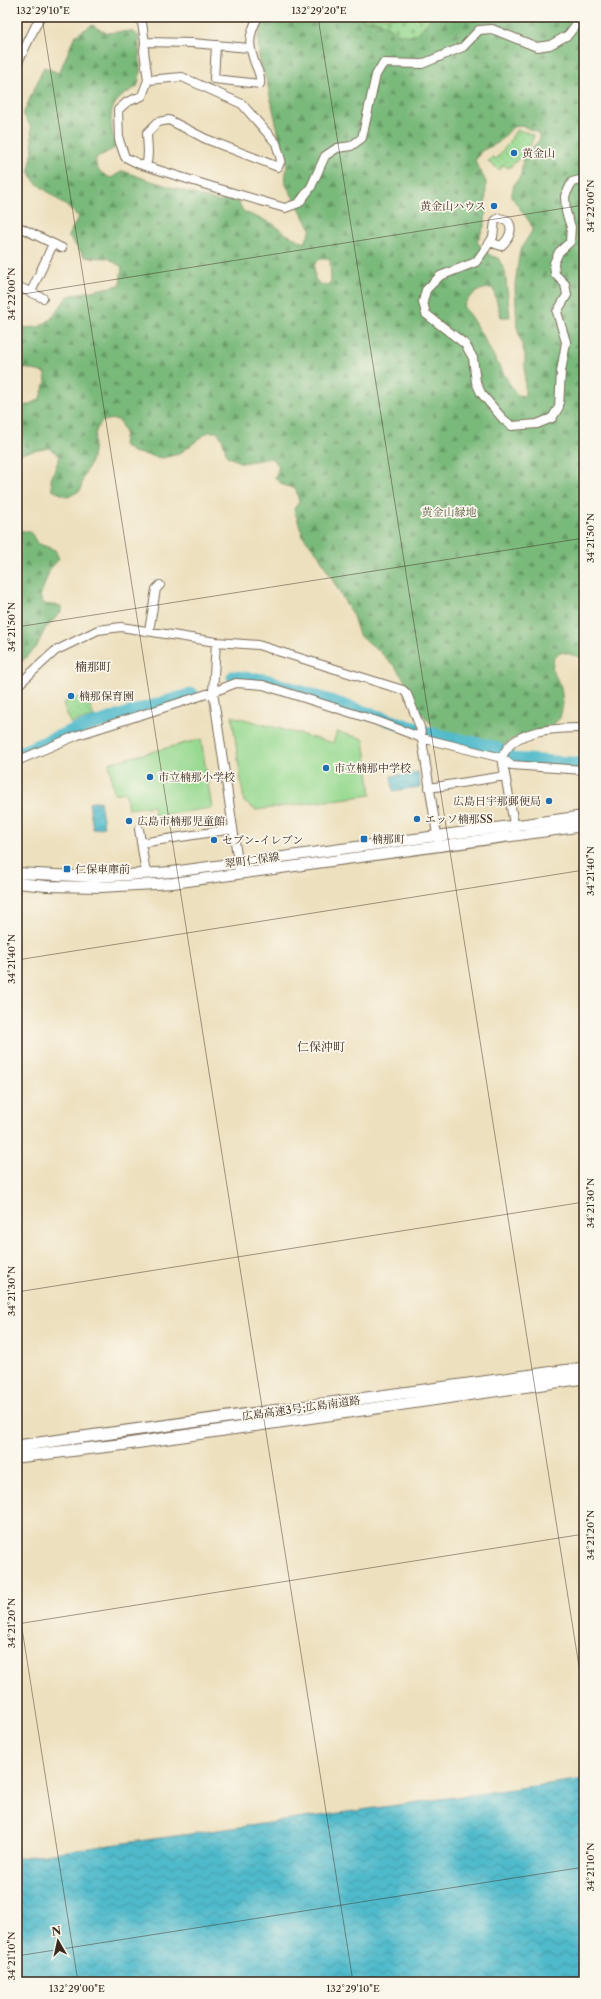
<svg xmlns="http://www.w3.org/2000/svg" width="601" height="1999" font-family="'Libre Caslon Text','Noto Serif JP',serif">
	<defs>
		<pattern id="forest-firs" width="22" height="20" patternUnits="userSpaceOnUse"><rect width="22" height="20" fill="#79b97a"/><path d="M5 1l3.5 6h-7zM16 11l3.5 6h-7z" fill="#649763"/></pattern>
		<pattern id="cemetery-stones" width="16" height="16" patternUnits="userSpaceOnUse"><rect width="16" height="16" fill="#97d990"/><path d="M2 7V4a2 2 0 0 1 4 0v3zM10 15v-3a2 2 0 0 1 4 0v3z" fill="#83ba7c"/></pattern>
		<pattern id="park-dots" width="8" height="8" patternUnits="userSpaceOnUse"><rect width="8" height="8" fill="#97d990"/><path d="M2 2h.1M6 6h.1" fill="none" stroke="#83ba7c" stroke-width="1.8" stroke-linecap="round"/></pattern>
		<pattern id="water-waves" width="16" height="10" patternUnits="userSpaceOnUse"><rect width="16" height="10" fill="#4fbacb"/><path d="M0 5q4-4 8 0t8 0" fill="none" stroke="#4397a4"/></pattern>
	</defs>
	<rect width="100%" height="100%" fill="#fbf7ec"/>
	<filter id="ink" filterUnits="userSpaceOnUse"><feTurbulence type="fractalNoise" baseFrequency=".025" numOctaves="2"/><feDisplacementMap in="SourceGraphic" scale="8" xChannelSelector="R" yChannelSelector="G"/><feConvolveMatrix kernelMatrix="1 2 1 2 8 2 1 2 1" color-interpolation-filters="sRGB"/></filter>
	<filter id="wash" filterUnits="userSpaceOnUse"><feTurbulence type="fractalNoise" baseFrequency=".012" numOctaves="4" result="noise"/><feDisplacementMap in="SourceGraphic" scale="16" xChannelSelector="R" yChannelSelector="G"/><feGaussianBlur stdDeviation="0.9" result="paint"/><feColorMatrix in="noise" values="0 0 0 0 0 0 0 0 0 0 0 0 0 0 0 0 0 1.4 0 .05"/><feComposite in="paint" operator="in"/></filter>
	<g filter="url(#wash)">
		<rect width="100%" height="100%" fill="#ede0be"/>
		<path fill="#97d990" stroke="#698257" d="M232,716L333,743L337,732L364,739L371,795L256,810L244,802Z
			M201,739L212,808L155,816L153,806L128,809L125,792L114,794L109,763Z"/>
		<path fill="url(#forest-firs)" stroke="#5a724c" fill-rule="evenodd" d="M265,17H363V20L380,21L397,33L420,31L432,17H584V658L562,652L554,657L552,669L561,687L563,704L560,718L553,725L511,740L500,749L492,745L461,739L437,730L421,713L409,687L396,668L377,649L359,635L353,616L318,554L303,536L294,509L299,502L296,489L283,485L275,478L279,466L271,458L242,463L227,456L223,441L218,432H208L179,454L162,458L133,452L123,445L125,433L119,420C88,415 97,444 91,461C90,466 86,470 84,475C82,480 82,485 81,490L68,497L52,490L51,480L60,456L49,448L17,454V409L39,400L46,382L45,373L17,366V328L39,327L51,319L68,296L120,285L122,267L108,258L85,257L68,236L79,217L69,208L35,182L29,170L33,152L31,127L23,114L44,67L59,73L75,36L92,25L106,33L131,31L139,36C138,52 143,73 137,87C104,104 110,115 115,148L96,158C94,169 102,174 111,178L123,171L148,180L220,202L228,198L238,202L244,212L273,224L286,234L305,243L311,229L285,183L287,163L280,141L267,82L259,58L258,37ZM523,126L538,133L540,139L523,158L521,175L514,185L511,196L531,224L532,231L520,250L515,285L517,327L525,355V396L517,395C497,366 484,334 463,306C471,294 478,288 493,288L501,317H510L505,271L498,258L491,256L477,242L485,224L486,182L475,161L481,151L498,143L513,127ZM320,259H330L331,282L327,285H321L315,279L314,265Z
			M17,531H30L37,543L55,550L59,559L50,569L40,597L44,604L61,606V612L45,629L36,648L17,666Z"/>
		<path fill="url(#cemetery-stones)" stroke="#698257" d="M363,17H432L420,31L411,36L397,33L380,21L363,20Z"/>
		<path fill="url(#park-dots)" stroke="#698257" d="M516,130L526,132L534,136L531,144L523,155L509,168L503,165L500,170L488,162L492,157L496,159L508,144Z
			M82,696L83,697L86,696L94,717L70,723L63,703Z"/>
		<path fill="url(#water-waves)" stroke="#457274" d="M418,772L420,787L393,791L391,776Z
			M100,801L104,827L93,829L89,803Z
			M584,1779V1982H17V1898L20,1895L17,1892V1858Z"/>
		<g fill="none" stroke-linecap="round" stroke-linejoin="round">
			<path stroke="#4fbacb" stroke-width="13" d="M233,677L265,680L429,733L494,747L512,759L584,764
				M17,754L74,730L192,694"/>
		</g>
	</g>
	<g filter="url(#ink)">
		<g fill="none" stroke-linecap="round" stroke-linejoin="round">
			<defs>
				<path id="minor" d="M139,17L142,23L145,42L144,51L148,80L142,96L127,102L118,110L119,140L125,157L139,164L213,187L285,208L299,203L311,187L325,156L337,148L351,146L362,138L376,75L383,63L422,64L463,47L479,30L492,29L537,47L550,45L568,35L582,17
					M145,42L192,43L249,48
					M216,45L214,79L260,84C261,77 259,72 256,66C248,46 248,36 258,17
					M17,64L40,17
					M146,166C150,154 147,145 147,133L158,122L169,120L206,139L278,167L281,160L276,143L242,104L182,77L148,80
					M499,218L507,220C515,229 508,240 501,246L490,242L493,237L495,221Z
					M17,226L62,248
					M490,242L476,262L440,276L426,290L423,302L426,314L465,344L473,358L476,382L481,393L503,419L512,426L537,424L552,418L559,407L561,372L566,342L557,312L567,295L565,284L555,274L554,263L559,252L570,242L571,227L566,212L565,196L572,182L584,179
					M17,286L43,298
					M31,292L53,244
					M149,631L156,589L160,585
					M216,642L213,692L239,869
					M17,686L55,651L98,630L121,627L216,642L258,645L403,690L407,694L420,727L438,841
					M17,761L78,735L213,692L236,683L263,685L377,721L422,738L502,758L511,765L584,770
					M429,788L505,776
					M139,829L146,874
					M516,835L502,758C512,728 558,728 584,728
					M141,843L233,829"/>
				<path id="major" d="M17,873L96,877L172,872L584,816
					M17,883L46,886L101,887L173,883L584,826"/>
				<path id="highway" d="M17,1446L584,1368
					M17,1457L127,1444L584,1378"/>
			</defs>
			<use href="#minor" stroke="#796a56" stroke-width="10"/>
			<use href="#major" stroke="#796a56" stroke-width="12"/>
			<use href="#highway" stroke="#796a56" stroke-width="13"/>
			<use href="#minor" stroke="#fff" stroke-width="8"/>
			<use href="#major" stroke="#fff" stroke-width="10"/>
			<use href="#highway" stroke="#fff" stroke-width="11"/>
		</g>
	</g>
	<path fill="none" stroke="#3b2a1e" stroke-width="1" stroke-opacity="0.45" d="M42,17L353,1982M318,17L584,1698M17,295L584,205M17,627L584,538M17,960L584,870M17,1292L584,1202M17,1597L78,1982M17,1624L584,1534M17,1956L584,1867"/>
	<g fill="#1f6fb2" stroke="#fbf7ec" stroke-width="1.5">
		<circle cx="514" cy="153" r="4"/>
		<circle cx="494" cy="206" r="4"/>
		<circle cx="71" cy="696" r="4"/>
		<circle cx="326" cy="768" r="4"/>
		<circle cx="150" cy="777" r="4"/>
		<circle cx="549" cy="801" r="4"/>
		<circle cx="417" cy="819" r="4"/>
		<circle cx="129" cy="821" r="4"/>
		<rect x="360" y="835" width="8" height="8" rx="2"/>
		<circle cx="214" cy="840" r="4"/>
		<rect x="63" y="865" width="8" height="8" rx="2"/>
	</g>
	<g text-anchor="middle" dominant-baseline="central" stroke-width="3.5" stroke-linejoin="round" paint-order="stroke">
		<g font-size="11" fill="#3b2a1e" stroke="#fbf7ec" text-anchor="start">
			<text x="522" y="153">黄金山</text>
			<text x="486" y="206" text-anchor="end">黄金山ハウス</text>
			<text x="79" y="696">楠那保育園</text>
			<text x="334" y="768">市立楠那中学校</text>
			<text x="158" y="777">市立楠那小学校</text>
			<text x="541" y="801" text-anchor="end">広島日宇那郵便局</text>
			<text x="425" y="819">エッソ楠那SS</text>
			<text x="137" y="821">広島市楠那児童館</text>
			<text x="372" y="839">楠那町</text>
			<text x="222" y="840">セブン-イレブン</text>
			<text x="75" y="869">仁保車庫前</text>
		</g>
		<g font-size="11" fill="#52563a" stroke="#fbf7ec">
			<text x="449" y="512">黄金山緑地</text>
		</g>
		<g font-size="11" fill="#3b2a1e" stroke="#fbf7ec">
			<text transform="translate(252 860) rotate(-8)">翠町仁保線</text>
			<text transform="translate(301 1408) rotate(-8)">広島高速3号;広島南道路</text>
		</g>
		<g font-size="12" fill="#3b2a1e" stroke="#fbf7ec">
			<text x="93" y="666">楠那町</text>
			<text x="321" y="1046">仁保沖町</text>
		</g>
	</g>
	<rect width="601" height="1999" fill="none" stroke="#fbf7ec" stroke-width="44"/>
	<g transform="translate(58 1941) rotate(351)" stroke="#fbf7ec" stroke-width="3" paint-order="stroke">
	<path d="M0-3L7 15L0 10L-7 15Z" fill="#3b2a1e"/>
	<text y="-6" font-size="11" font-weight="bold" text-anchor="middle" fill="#3b2a1e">N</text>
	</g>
	<rect x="22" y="22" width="557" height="1955" fill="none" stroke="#3b2a1e" stroke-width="1.5"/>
	<g font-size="10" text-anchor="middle" fill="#3b2a1e">
		<text x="43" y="14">132°29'10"E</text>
		<text x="319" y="14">132°29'20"E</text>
		<text transform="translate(590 206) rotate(-90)" y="4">34°22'00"N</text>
		<text transform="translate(11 294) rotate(-90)" y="4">34°22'00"N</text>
		<text transform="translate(590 538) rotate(-90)" y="4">34°21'50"N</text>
		<text transform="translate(11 627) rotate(-90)" y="4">34°21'50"N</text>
		<text transform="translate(590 871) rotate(-90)" y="4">34°21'40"N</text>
		<text transform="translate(11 959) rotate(-90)" y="4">34°21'40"N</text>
		<text transform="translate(590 1203) rotate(-90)" y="4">34°21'30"N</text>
		<text transform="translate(11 1291) rotate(-90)" y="4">34°21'30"N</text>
		<text transform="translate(590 1535) rotate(-90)" y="4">34°21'20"N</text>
		<text transform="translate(11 1623) rotate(-90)" y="4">34°21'20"N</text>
		<text transform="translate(590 1867) rotate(-90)" y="4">34°21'10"N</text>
		<text transform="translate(11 1956) rotate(-90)" y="4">34°21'10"N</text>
		<text x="77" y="1992">132°29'00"E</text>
		<text x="353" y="1992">132°29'10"E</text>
	</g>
</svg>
